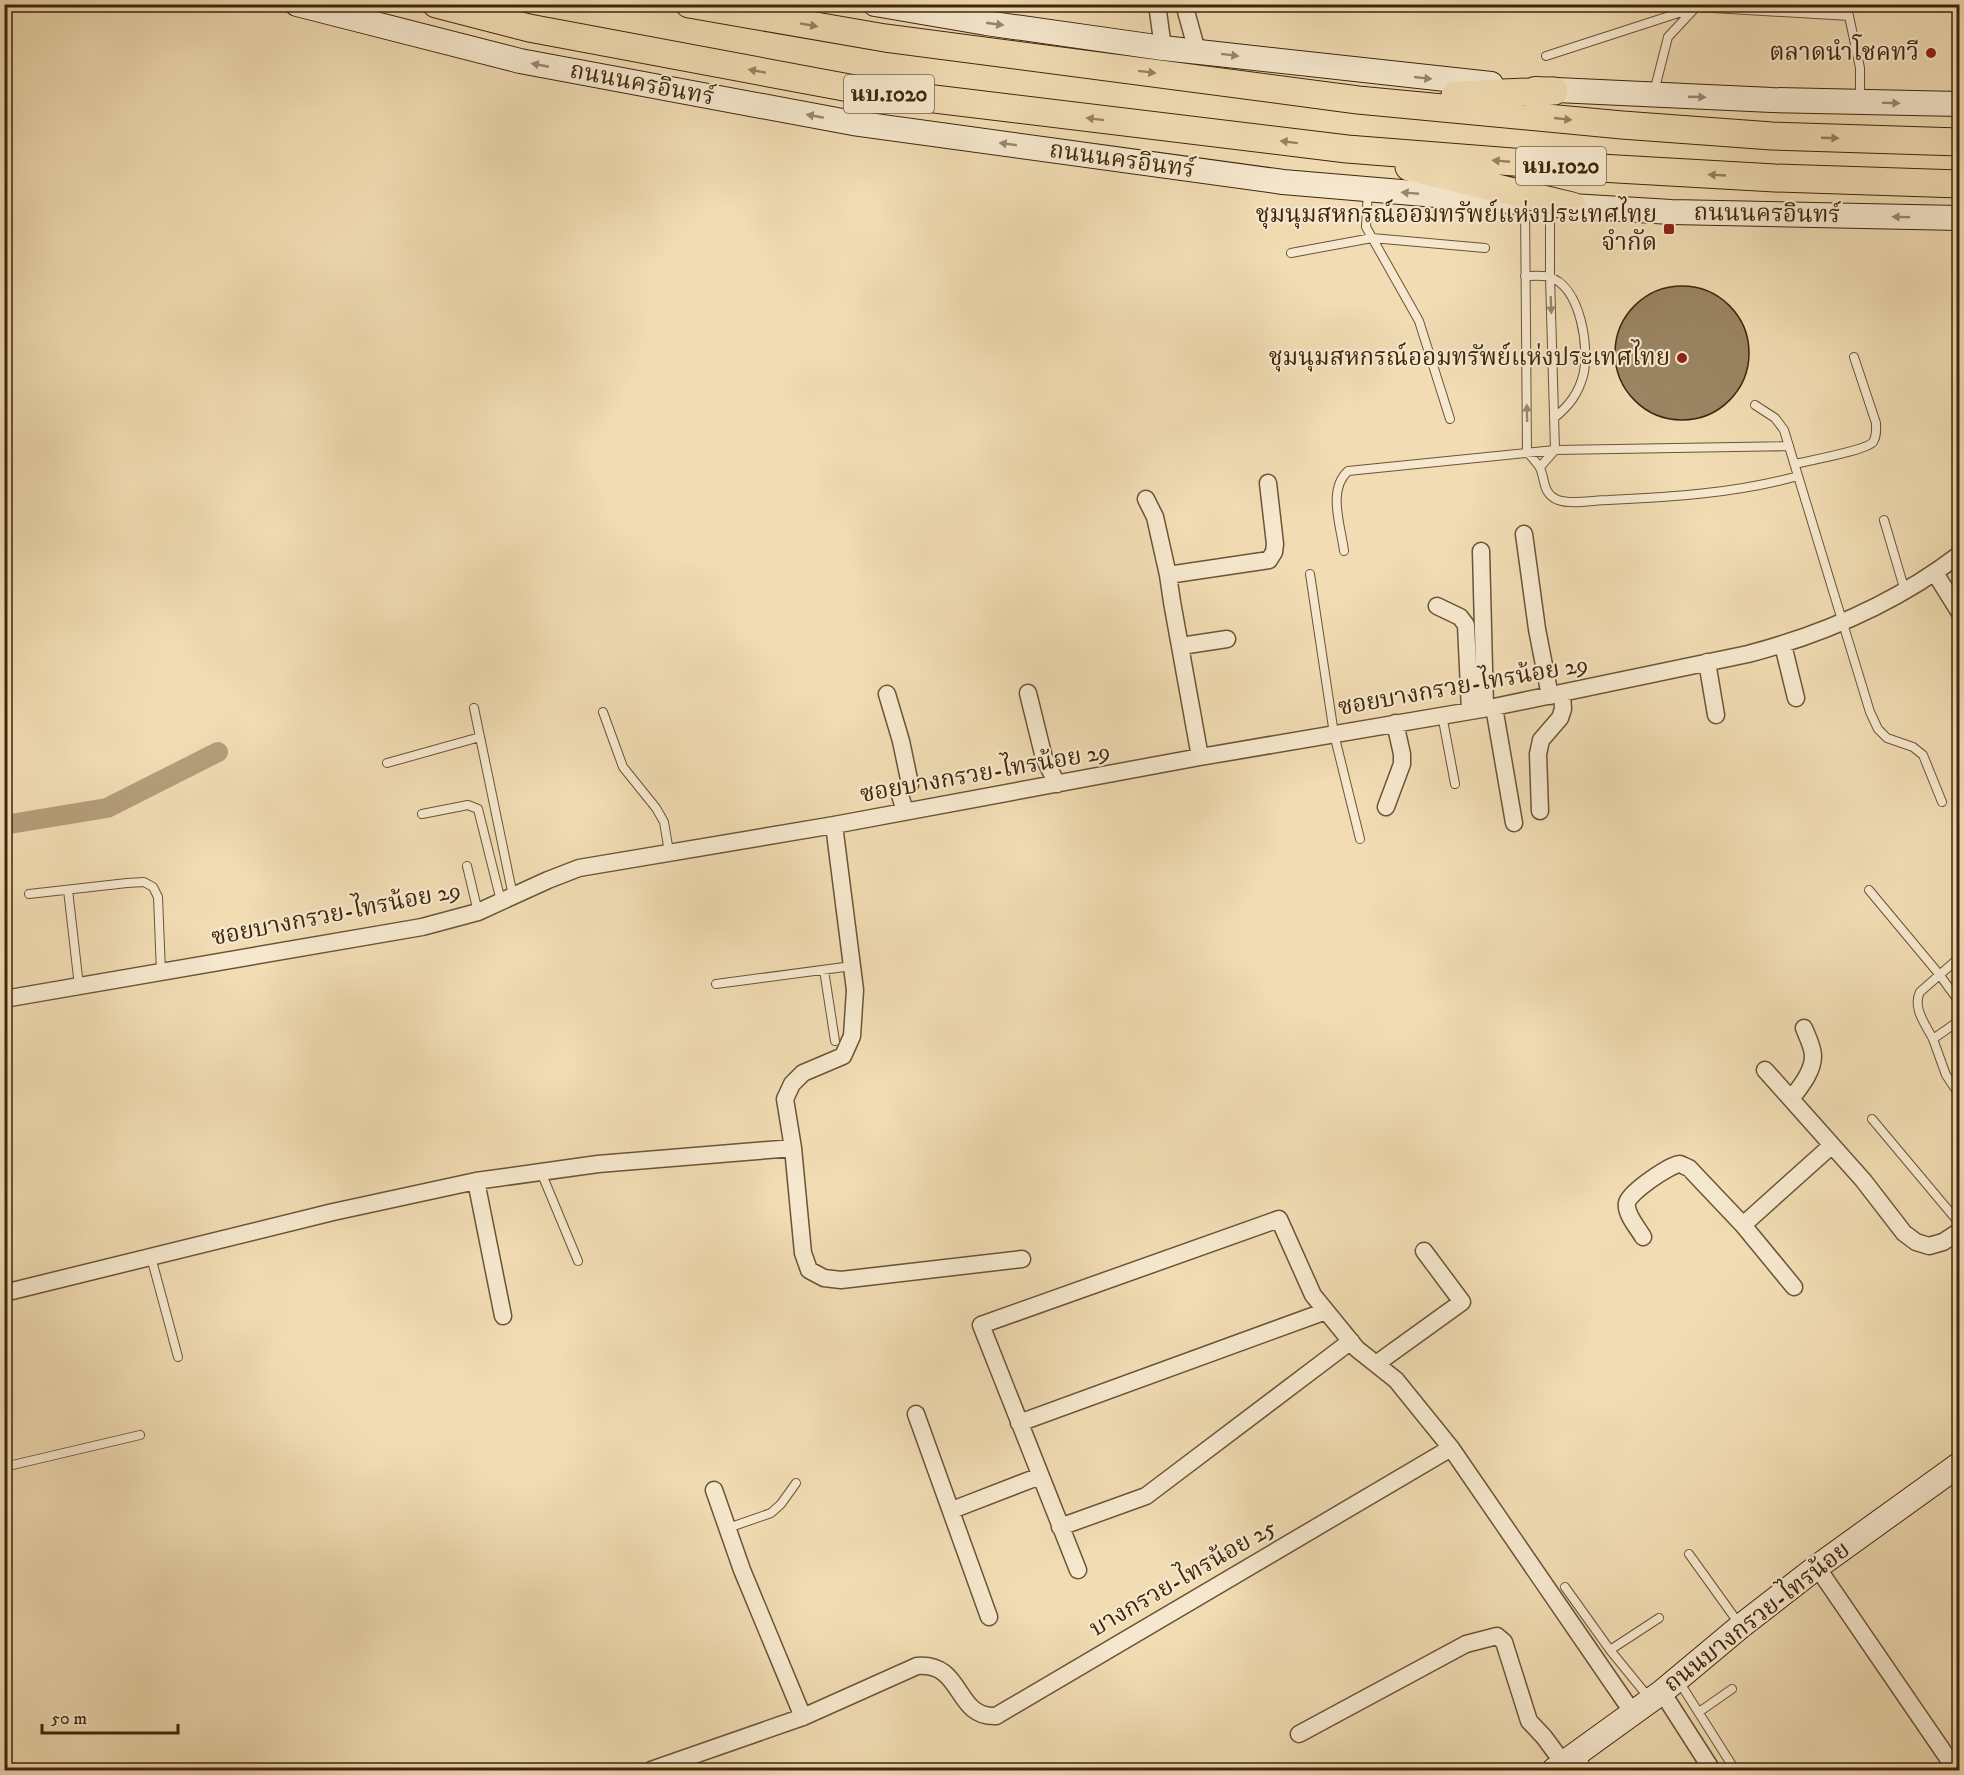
<svg xmlns="http://www.w3.org/2000/svg" width="1964" height="1775" font-family="'IM FELL DW Pica','Noto Serif Thai',serif">
	<rect width="100%" height="100%" fill="#f1dcb3"/>
	<filter id="stains"><feTurbulence type="fractalNoise" baseFrequency=".00333" numOctaves="4"/><feColorMatrix values="0 0 0 0 .2 0 0 0 0 .09 0 0 0 0 .02 0 0 0 .5 -.17"/></filter>
	<radialGradient id="worn" r=".72"><stop offset=".6" stop-color="#630" stop-opacity="0"/><stop offset="1" stop-color="#630" stop-opacity=".3"/></radialGradient>
	<g fill="none" stroke-linecap="round" stroke-linejoin="round">
		<path stroke="#b49e7a" stroke-width="20" d="M4,825L107,808L218,752"/>
	</g>
	<path fill="#9b8563" stroke="#3e260c" stroke-width="1.5" d="M1615 353a67 67 0 1 1 134 0a67 67 0 1 1-134 0Z"/>
	<g fill="none" stroke-linecap="round" stroke-linejoin="round">
		<defs>
			<path id="lane" d="M1845,4L1849,16
				M1546,56L1694,8
				M1654,92L1668,37L1696,7L1849,16L1860,68V100
				M1368,190L1366,227L1419,321L1450,419
				M1525,203L1527,452C1531,456 1535,461 1539,466C1546,478 1541,493 1558,500C1572,505 1594,500 1608,500C1673,497 1736,493 1798,476
				M1291,253L1372,238L1485,248
				M1525,276C1532,276 1542,275 1549,277C1581,286 1590,349 1583,376C1578,394 1569,406 1554,418
				M1755,405L1775,418L1784,430L1870,712L1878,729L1887,738L1913,747L1923,755L1942,802
				M1795,464C1808,461 1867,450 1873,442C1877,436 1876,430 1876,423L1854,357
				M1540,467L1555,450L1550,277V207
				M1884,520L1905,591
				M1344,551C1341,526 1327,490 1348,471L1555,450L1789,446
				M1310,574L1334,734L1360,839
				M474,708L513,896
				M603,712L623,767L656,808L664,822L669,852
				M1442,715L1455,784
				M387,763L480,737
				M422,814L468,805L478,809L501,901
				M467,866L478,912
				M68,890L79,986
				M1869,890L1939,974L1960,1003
				M29,894L127,883L144,882L153,887L158,897L161,972
				M824,970L835,1041
				M716,984L852,966
				M1960,1020L1933,1039L1946,1075L1960,1096
				M1933,1039C1926,1025 1912,1008 1920,992L1960,957
				M1872,1119L1960,1224
				M541,1172L578,1261
				M151,1257L178,1357
				M4,1467L140,1435
				M728,1528L771,1513L781,1504L796,1483
				M1689,1554L1740,1625
				M1565,1587L1610,1650L1650,1699
				M1610,1650L1659,1618
				M1678,1680L1735,1770
				M1699,1712L1732,1689
				M1578,1753L1589,1770"/>
			<path id="street" d="M1157,4L1163,48
				M1184,4L1197,51
				M1146,499L1155,517L1168,575
				M1524,534L1537,629L1550,696
				M1481,551L1485,707
				M1935,573L1960,613
				M1437,606L1460,617L1466,625L1470,710
				M1783,645L1796,698
				M1181,646L1227,639
				M1707,662L1716,715
				M1028,693L1044,758L1057,784
				M887,694L901,741L910,784L899,792L905,811
				M1494,707L1514,823
				M1200,757L1172,602L1168,575L1269,560L1274,552L1275,544L1268,483
				M1386,807L1402,764V754L1395,723
				M1540,811L1538,754L1541,740L1560,718L1563,709L1562,694
				M834,825L855,990L852,1036L843,1056L803,1073L792,1084L785,1099L793,1148L803,1253L809,1270L824,1278L841,1280L1022,1259
				M4,999L422,927L478,912L548,880L579,868L834,825L1200,757L1494,707L1748,654C1824,634 1896,603 1960,554
				M1765,1070L1863,1180L1904,1233L1916,1242L1929,1246L1943,1242L1960,1231
				M1791,1099C1800,1087 1813,1072 1813,1056C1813,1047 1807,1036 1804,1028
				M476,1181L503,1316
				M1643,1237C1638,1228 1625,1214 1627,1203C1628,1193 1671,1164 1680,1164C1683,1165 1686,1167 1689,1168L1743,1225
				M1794,1287L1743,1225L1831,1146
				M4,1293L333,1212L476,1181L598,1164L793,1148
				M1376,1364L1462,1302L1424,1251
				M916,1414L989,1617
				M1019,1423L1326,1311
				M714,1490L742,1570L803,1717
				M952,1510L1040,1476
				M1060,1527L1146,1496L1351,1341
				M1817,1567L1956,1770
				M1078,1570L981,1325L1279,1219L1313,1295L1357,1349L1396,1380L1451,1448L1633,1713
				M1662,1692L1712,1770
				M1299,1734L1466,1644L1497,1636L1504,1642L1529,1721L1544,1737L1564,1764
				M651,1770L803,1717L917,1666C964,1662 954,1718 996,1716L1451,1448"/>
			<path id="secondary" d="M297,4L520,61L853,123L1283,182L1519,202
				M875,4L986,23L1163,48L1491,84
				M1535,89L1772,100L1960,104
				M1554,205L1671,212L1960,218
				M1554,1770L1662,1692L1741,1626L1817,1567L1960,1464"/>
			<path id="primary" d="M436,4L529,28L860,90L1347,149L1565,166L1775,178L1960,184
				M689,4L885,38L1358,100L1622,125L1772,136L1960,142
				M1455,95L1554,91
				M1409,167L1572,206"/>
		</defs>
		<use href="#lane" stroke="#6b5436" stroke-width="10"/>
		<use href="#street" stroke="#6b5436" stroke-width="19"/>
		<use href="#secondary" stroke="#3e260c" stroke-width="26"/>
		<use href="#primary" stroke="#3e260c" stroke-width="29"/>
		<use href="#lane" stroke="#f6e8ce" stroke-width="8"/>
		<use href="#street" stroke="#f6e8ce" stroke-width="16"/>
		<use href="#secondary" stroke="#f6e8ce" stroke-width="24"/>
		<use href="#primary" stroke="#f1dcb3" stroke-width="27"/>
	</g>
	<defs><path id="oneway-solid" d="M-6-.8H1V-3.2L6.5 0L1 3.2V.8H-6Z" transform="scale(1.5)"/></defs>
	<g fill="#9a876d">
		<use href="#oneway-solid" transform="translate(995 24) rotate(8)"/>
		<use href="#oneway-solid" transform="translate(1230 55) rotate(7)"/>
		<use href="#oneway-solid" transform="translate(540 65) rotate(-169)"/>
		<use href="#oneway-solid" transform="translate(1423 78) rotate(6)"/>
		<use href="#oneway-solid" transform="translate(1697 97) rotate(2)"/>
		<use href="#oneway-solid" transform="translate(1891 103) rotate(1)"/>
		<use href="#oneway-solid" transform="translate(815 116) rotate(-169)"/>
		<use href="#oneway-solid" transform="translate(1008 144) rotate(-172)"/>
		<use href="#oneway-solid" transform="translate(1410 193) rotate(-175)"/>
		<use href="#oneway-solid" transform="translate(1901 217) rotate(-179)"/>
		<use href="#oneway-solid" transform="translate(1551 305) rotate(88)"/>
		<use href="#oneway-solid" transform="translate(1527 413) rotate(-91)"/>
	</g>
	<g fill="#988160">
		<use href="#oneway-solid" transform="translate(809 25) rotate(10)"/>
		<use href="#oneway-solid" transform="translate(757 71) rotate(-169)"/>
		<use href="#oneway-solid" transform="translate(1147 72) rotate(7)"/>
		<use href="#oneway-solid" transform="translate(1095 119) rotate(-173)"/>
		<use href="#oneway-solid" transform="translate(1563 119) rotate(6)"/>
		<use href="#oneway-solid" transform="translate(1830 138) rotate(2)"/>
		<use href="#oneway-solid" transform="translate(1289 142) rotate(-173)"/>
		<use href="#oneway-solid" transform="translate(1501 161) rotate(-175)"/>
		<use href="#oneway-solid" transform="translate(1717 175) rotate(-177)"/>
	</g>
	<g fill="#8f2418" stroke="#f6e8ce" stroke-width="2">
		<circle cx="1931" cy="53" r="6"/>
		<rect x="1663" y="223" width="12" height="12" rx="3"/>
		<circle cx="1682" cy="358" r="6"/>
	</g>
	<g text-anchor="middle" dominant-baseline="central" stroke-width="4.5" stroke-linejoin="round" paint-order="stroke">
		<g fill="#f6e8ce" stroke="#756046" stroke-width="1.5">
			<rect x="844" y="75" width="90" height="38" rx="4.5"/>
			<rect x="1516" y="147" width="90" height="38" rx="4.5"/>
		</g>
		<g font-size="22" font-weight="bold" fill="#3e260c">
			<text x="889" y="94">นบ.1020</text>
			<text x="1561" y="166">นบ.1020</text>
		</g>
		<g font-size="24" fill="#3e260c" stroke="#f6e8ce" text-anchor="end">
			<text x="1919" y="53">ตลาดนำโชคทวี</text>
			<text x="1657" y="215">ชุมนุมสหกรณ์ออมทรัพย์แห่งประเทศไทย<tspan x="1657" dy="28">จำกัด</tspan></text>
			<text x="1670" y="358">ชุมนุมสหกรณ์ออมทรัพย์แห่งประเทศไทย</text>
		</g>
		<g font-size="24" fill="#3e260c" stroke="#f6e8ce">
			<text transform="translate(642 84) rotate(11)">ถนนนครอินทร์</text>
			<text transform="translate(1122 160) rotate(8)">ถนนนครอินทร์</text>
			<text transform="translate(1767 214) rotate(1)">ถนนนครอินทร์</text>
			<text transform="translate(1463 686) rotate(-10)">ซอยบางกรวย-ไทรน้อย 29</text>
			<text transform="translate(985 773) rotate(-10)">ซอยบางกรวย-ไทรน้อย 29</text>
			<text transform="translate(336 914) rotate(-11)">ซอยบางกรวย-ไทรน้อย 29</text>
			<text transform="translate(1183 1578) rotate(-30)">บางกรวย-ไทรน้อย 25</text>
			<text transform="translate(1757 1617) rotate(-38)">ถนนบางกรวย-ไทรน้อย</text>
		</g>
	</g>
	<rect width="1964" height="1775" fill="none" stroke="#f1dcb3" stroke-width="24"/>
	<rect x="6" y="6" width="1952" height="1763" fill="none" stroke="#3e260c" stroke-width="3"/>
	<rect x="12" y="12" width="1940" height="1751" fill="none" stroke="#3e260c" stroke-width="1.5"/>
	<path d="M42 1724v9h136v-9" fill="none" stroke="#3e260c" stroke-width="3"/>
	<text x="51" y="1724" font-size="18" fill="#3e260c" stroke="#f6e8ce" stroke-width="4.5" paint-order="stroke">50 m</text>
	<rect width="100%" height="100%" filter="url(#stains)"/>
	<rect width="100%" height="100%" fill="url(#worn)"/>
</svg>
